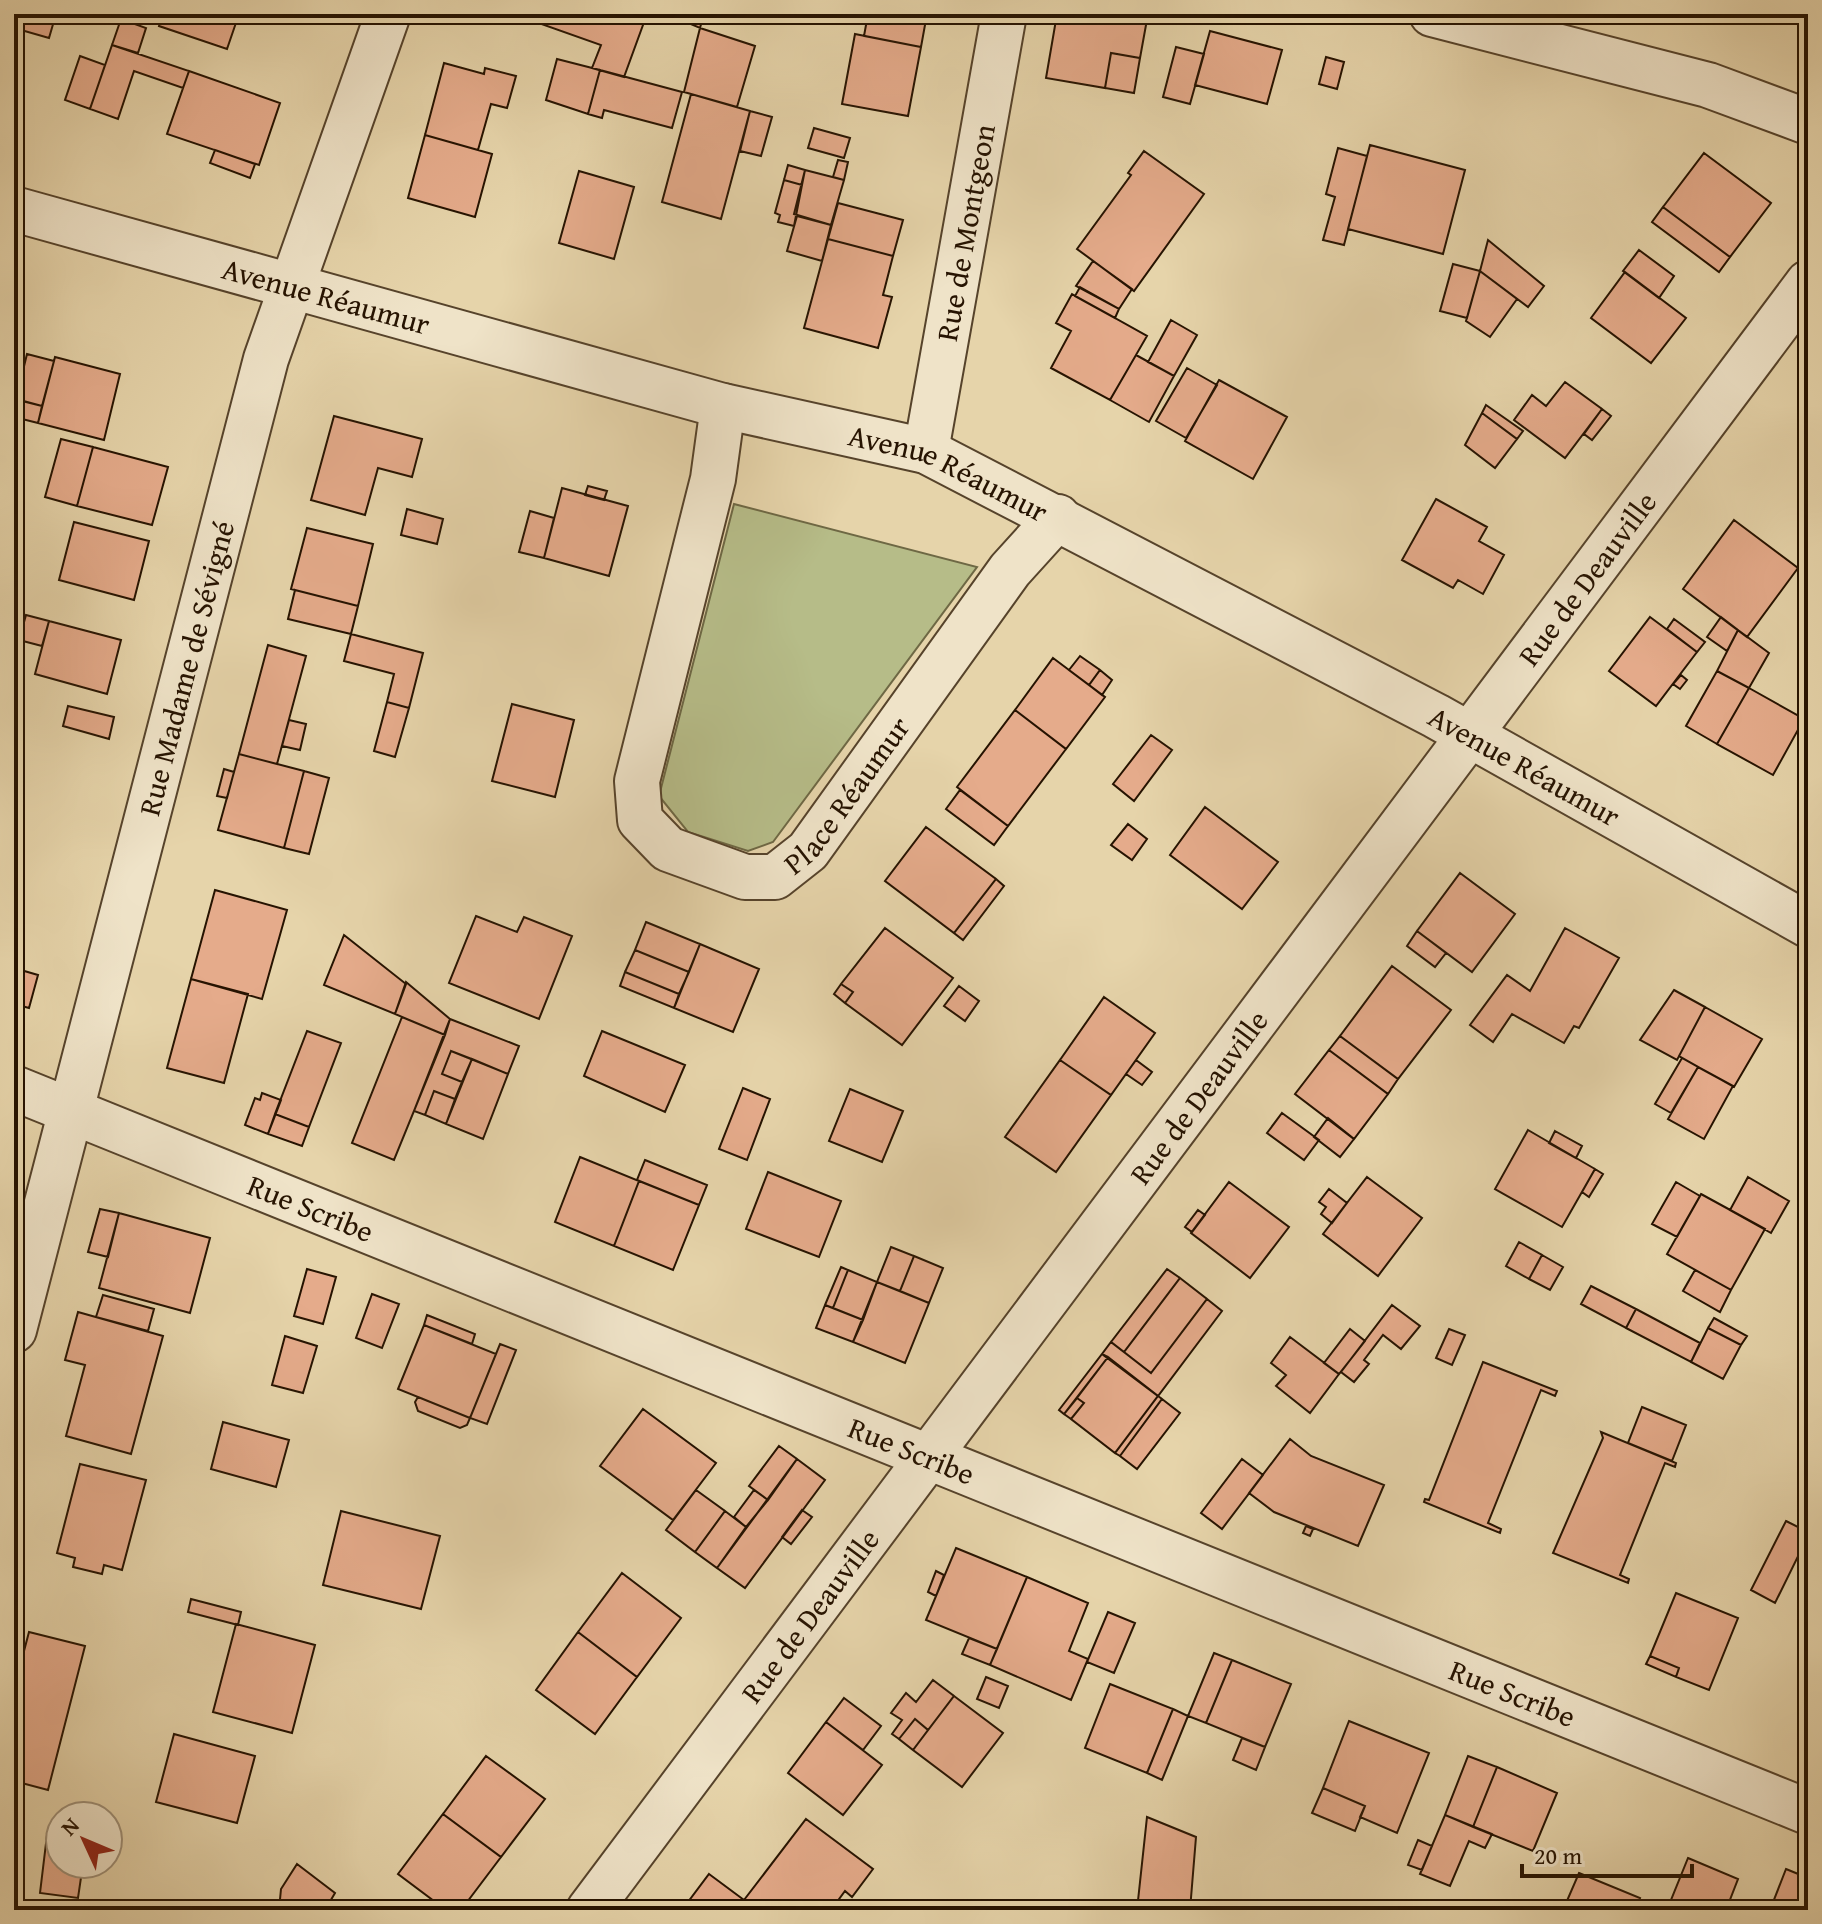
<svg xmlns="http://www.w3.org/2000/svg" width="1822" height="1924" font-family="'Gentium Book Plus',serif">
	<rect width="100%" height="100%" fill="#e6d4aa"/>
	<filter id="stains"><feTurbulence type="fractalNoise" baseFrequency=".0025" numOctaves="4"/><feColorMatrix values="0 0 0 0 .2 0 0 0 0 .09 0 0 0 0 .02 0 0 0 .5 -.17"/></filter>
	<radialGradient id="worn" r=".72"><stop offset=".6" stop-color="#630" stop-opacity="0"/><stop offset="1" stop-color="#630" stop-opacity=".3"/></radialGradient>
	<path fill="#b6bc88" stroke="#6e6844" stroke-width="2" d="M734,504L977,567L773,842L748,851L688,832L659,796Z"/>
	<path fill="#e5ab8b" stroke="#261301" stroke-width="2" d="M14,14H56L49,38L14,28Z
		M239,14L227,49L159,26L163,14Z
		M533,14H647L624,77L592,68L601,45L530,20Z
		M667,14H704L700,28Z
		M868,14H927L921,47L864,36Z
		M1057,14H1148L1140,58L1111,53L1105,88L1046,78Z
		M121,19L146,28L138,53L112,45Z
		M700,28L755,46L737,107L684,92Z
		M1210,31L1282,50L1267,104L1195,85Z
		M855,34L921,47L908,116L842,104Z
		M112,45L189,71L183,88L134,71L118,119L90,109Z
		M1176,47L1204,54L1190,104L1163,97Z
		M1111,53L1140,58L1134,93L1105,88Z
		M80,56L105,65L90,109L65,100Z
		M1326,57L1344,62L1337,89L1319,84Z
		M557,59L600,70L588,114L546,100Z
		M444,63L484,74L485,68L516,76L507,108L491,104L478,150L425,135Z
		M600,70L682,92L672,128L604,110L602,118L588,114Z
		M189,71L280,103L259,165L167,134Z
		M691,94L750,111L721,219L662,202Z
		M750,111L772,117L761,156L740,151Z
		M814,128L850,138L844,158L808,148Z
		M425,135L492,154L475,217L408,198Z
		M1370,145L1465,170L1443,254L1348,229Z
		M1338,148L1367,156L1344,245L1323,240L1335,197L1326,194Z
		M215,150L255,164L250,178L210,163Z
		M1144,151L1204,194L1134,291L1077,249L1131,175L1128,173Z
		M1704,153L1771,203L1730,257L1663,207Z
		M838,160L848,162L844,180L833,177Z
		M788,165L805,170L802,185L784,180Z
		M805,170L844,180L831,225L794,214Z
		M579,171L634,187L614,259L559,243Z
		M784,180L802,185L794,226L778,222L780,215L775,213Z
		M838,203L903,220L893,256L828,239Z
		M1663,207L1730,257L1719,272L1652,222Z
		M797,216L831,225L822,261L787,251Z
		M828,239L893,256L883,295L892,297L878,348L804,328Z
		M1488,240L1544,286L1528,307L1480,271Z
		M1639,250L1674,276L1659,298L1623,271Z
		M1093,261L1132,289L1119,309L1076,286Z
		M1453,264L1480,271L1467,318L1440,311Z
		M1480,271L1517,299L1490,337L1466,321Z
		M1625,272L1686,318L1651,363L1591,318Z
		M1080,287L1119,309L1115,318L1075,296Z
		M1072,294L1147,336L1110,400L1051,368L1071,331L1056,323Z
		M1171,320L1197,335L1174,376L1148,362Z
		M27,354L54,361L42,406L16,399Z
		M1136,355L1174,376L1149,422L1110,400Z
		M55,357L120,374L104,440L38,423Z
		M1187,368L1217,385L1186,438L1156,421Z
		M1219,380L1287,417L1253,479L1185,441Z
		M1565,382L1602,409L1565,458L1514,420L1532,395L1546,406Z
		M14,399L42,406L38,423L14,417Z
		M1486,405L1523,431L1517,439L1482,413Z
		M1602,409L1611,416L1592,440L1584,434Z
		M1482,413L1517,439L1495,468L1465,445Z
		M334,416L422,439L412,477L378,468L365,515L311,500Z
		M61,439L93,447L77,506L45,497Z
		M93,447L168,467L152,525L77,506Z
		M588,486L607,491L604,500L585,495Z
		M562,488L628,506L609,576L544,558Z
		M1436,499L1487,527L1479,541L1504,555L1483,594L1458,580L1453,588L1402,560Z
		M407,509L443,519L437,544L401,535Z
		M530,511L554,518L544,558L519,552Z
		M1734,520L1798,568L1747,637L1683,589Z
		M74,522L149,541L134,600L59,580Z
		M307,528L373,544L358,606L291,589Z
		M295,590L358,606L351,634L288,619Z
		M26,615L49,621L42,646L19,640Z
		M1650,617L1697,652L1656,706L1609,671Z
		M1721,617L1738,630L1727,651L1707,637Z
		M1674,619L1705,642L1697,652L1667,629Z
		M49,621L121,640L107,694L35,674Z
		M1738,630L1769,653L1749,688L1717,671Z
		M351,634L423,653L409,708L387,702L394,674L344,661Z
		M268,645L306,656L277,764L239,754Z
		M1080,656L1100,670L1089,685L1069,670Z
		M1053,658L1105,697L1066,749L1015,710Z
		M1100,670L1112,680L1102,695L1089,685Z
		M1717,671L1749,688L1717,744L1686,726Z
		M1681,675L1687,680L1680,689L1673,684Z
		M1749,688L1804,719L1773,775L1717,744Z
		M387,702L409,708L395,757L374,751Z
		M512,704L574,720L555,797L492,781Z
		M68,706L114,717L109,739L63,726Z
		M1015,710L1066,749L1008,826L957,787Z
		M289,720L306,724L300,750L282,746Z
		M1151,735L1172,750L1134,801L1113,784Z
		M239,754L304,771L284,848L218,830Z
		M224,769L234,772L227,798L217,796Z
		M304,771L329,778L309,854L284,848Z
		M960,790L1008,826L994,845L946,809Z
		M1205,807L1278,862L1242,909L1170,855Z
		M1128,824L1147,839L1132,860L1111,845Z
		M926,827L996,879L954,933L885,881Z
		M1460,873L1515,914L1472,972L1417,931Z
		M996,879L1004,886L963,940L954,933Z
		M215,890L287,910L262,999L191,979Z
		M476,916L517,932L524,917L572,936L539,1019L449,983Z
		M646,922L700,944L689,972L635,950Z
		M885,928L953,978L902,1045L845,1003L853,992L841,984Z
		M1565,928L1619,958L1579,1028L1574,1026L1564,1043L1512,1014L1493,1042L1470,1025L1507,975L1530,991Z
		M1417,931L1446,953L1435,967L1407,946Z
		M344,935L406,984L395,1014L324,985Z
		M700,944L759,969L733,1032L674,1008Z
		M635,950L689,972L679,994L625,972Z
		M1392,966L1451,1010L1398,1079L1340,1036Z
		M14,968L38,975L29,1008L14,1004Z
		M625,972L679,994L674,1008L620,986Z
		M191,979L248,994L224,1083L167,1068Z
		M406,982L450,1019L445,1035L395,1014Z
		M841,984L853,992L845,1003L834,994Z
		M959,986L979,1001L965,1021L944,1006Z
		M1674,990L1705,1007L1677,1060L1640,1040Z
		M1104,997L1155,1033L1111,1095L1060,1060Z
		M14,1004L22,1006L17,1021L14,1020Z
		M1705,1007L1762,1039L1734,1087L1679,1056Z
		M402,1017L445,1035L394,1160L352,1143Z
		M450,1019L519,1046L508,1074L451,1051L442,1074L462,1082L455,1099L434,1091L425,1115L414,1111Z
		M307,1031L341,1043L309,1127L275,1114Z
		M602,1031L685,1065L665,1112L584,1076Z
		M1340,1036L1398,1079L1388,1094L1329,1050Z
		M1329,1050L1388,1094L1354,1139L1295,1094Z
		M451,1051L472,1059L462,1082L442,1074Z
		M1682,1058L1698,1067L1671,1113L1655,1104Z
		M472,1059L508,1074L483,1139L446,1124Z
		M1060,1060L1111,1095L1056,1172L1005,1137Z
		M1136,1060L1152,1072L1142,1085L1126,1074Z
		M1698,1067L1733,1086L1704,1139L1668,1119Z
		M743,1088L770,1099L747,1160L719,1149Z
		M850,1089L903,1111L882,1162L829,1141Z
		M434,1091L455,1099L446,1124L425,1115Z
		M262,1093L281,1100L268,1134L245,1125L255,1098L260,1100Z
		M1282,1113L1319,1140L1304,1160L1267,1133Z
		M275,1114L309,1127L302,1146L268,1134Z
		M1328,1118L1354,1139L1340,1157L1314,1137Z
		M1528,1130L1595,1169L1562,1227L1495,1189Z
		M1555,1131L1582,1146L1576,1158L1549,1143Z
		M580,1157L639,1181L614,1246L555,1222Z
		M645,1160L707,1185L699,1205L637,1180Z
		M1595,1169L1603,1174L1589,1197L1582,1192Z
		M768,1172L841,1201L819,1257L746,1229Z
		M1367,1177L1422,1218L1378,1276L1323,1234Z
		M1748,1177L1789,1201L1771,1233L1730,1210Z
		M639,1181L699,1205L673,1270L614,1246Z
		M1229,1182L1289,1227L1250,1278L1191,1233Z
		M1676,1182L1700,1196L1677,1237L1652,1224Z
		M1329,1189L1347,1203L1332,1223L1321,1214L1326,1207L1319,1202Z
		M1701,1194L1765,1229L1731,1290L1667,1254Z
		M100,1209L119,1213L108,1257L88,1252Z
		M1198,1210L1205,1215L1192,1232L1185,1227Z
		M119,1213L210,1238L190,1313L99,1288Z
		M1519,1242L1542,1255L1529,1279L1506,1266Z
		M891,1247L914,1256L900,1291L877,1282Z
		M1542,1255L1563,1267L1550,1290L1529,1279Z
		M914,1256L943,1268L929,1303L900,1291Z
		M841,1267L848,1270L833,1308L825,1305Z
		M307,1269L336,1277L323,1324L294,1316Z
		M1167,1269L1180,1278L1124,1352L1111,1342Z
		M848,1270L877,1282L863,1320L833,1308Z
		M1695,1270L1731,1290L1720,1312L1683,1291Z
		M1180,1278L1207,1299L1151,1373L1124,1352Z
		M877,1282L929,1303L905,1363L853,1342Z
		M1591,1286L1636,1309L1626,1328L1581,1304Z
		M372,1294L399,1304L382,1348L356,1338Z
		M103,1295L154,1309L148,1331L96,1317Z
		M1207,1299L1222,1311L1158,1396L1102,1354L1111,1342L1151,1373Z
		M825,1305L863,1320L853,1342L816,1328Z
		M1392,1305L1420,1326L1401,1349L1383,1335L1364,1360L1369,1364L1354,1382L1341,1372Z
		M1636,1309L1700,1343L1691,1362L1626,1328Z
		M78,1312L163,1336L131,1454L66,1436L85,1365L65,1360Z
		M427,1315L475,1334L472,1344L424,1325Z
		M1714,1318L1747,1336L1741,1345L1708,1328Z
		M424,1325L496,1354L470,1418L398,1389Z
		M1708,1328L1741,1345L1723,1379L1691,1362Z
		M1350,1329L1365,1341L1339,1374L1324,1363Z
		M1449,1329L1465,1335L1452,1365L1436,1358Z
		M285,1336L317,1346L303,1393L272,1385Z
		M1290,1337L1339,1374L1310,1413L1276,1386L1286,1375L1271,1363Z
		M500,1344L516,1350L487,1424L470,1418Z
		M1102,1354L1108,1357L1064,1414L1059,1410Z
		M1108,1357L1158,1396L1115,1453L1071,1419L1084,1403L1077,1398Z
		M1483,1362L1557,1391L1555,1396L1541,1390L1488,1523L1501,1529L1500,1533L1424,1502L1425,1499L1429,1500Z
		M1158,1396L1162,1399L1120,1456L1115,1453Z
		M418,1397L470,1418L467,1425L460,1428L418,1411L415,1402Z
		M1077,1398L1084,1403L1071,1419L1064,1414Z
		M1162,1399L1180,1413L1137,1469L1120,1456Z
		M1642,1407L1686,1425L1672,1461L1628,1443Z
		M643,1409L716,1463L673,1520L600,1466Z
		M223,1422L289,1440L276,1487L211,1469Z
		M1601,1432L1676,1463L1675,1467L1665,1463L1620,1575L1629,1579L1628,1583L1553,1553L1603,1438Z
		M1290,1439L1311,1456L1384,1485L1358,1546L1274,1512L1249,1493Z
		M779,1446L797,1459L768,1500L749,1486Z
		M797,1459L825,1480L745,1588L717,1568Z
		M1242,1459L1263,1475L1222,1529L1201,1513Z
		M80,1464L146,1480L122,1570L104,1565L102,1574L73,1567L75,1558L57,1553Z
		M696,1490L725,1511L695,1552L666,1530Z
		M754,1490L768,1500L746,1527L734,1517Z
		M802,1510L812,1517L791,1544L782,1537Z
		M341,1511L440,1536L421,1609L323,1585Z
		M725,1511L746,1527L717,1568L695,1552Z
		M1786,1521L1808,1532V1536L1775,1603L1751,1590Z
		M1306,1526L1313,1529L1310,1536L1303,1533Z
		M956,1548L1027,1577L997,1649L926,1620Z
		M936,1571L944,1575L936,1596L928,1592Z
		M622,1573L681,1618L637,1677L578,1632Z
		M1027,1577L1088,1603L1069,1651L1088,1659L1071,1700L990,1665Z
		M1676,1593L1738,1618L1709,1690L1676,1677L1679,1668L1650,1656Z
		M191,1599L241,1612L238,1625L188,1612Z
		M1108,1612L1135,1623L1114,1673L1087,1662Z
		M236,1624L315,1645L292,1733L213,1712Z
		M29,1632L85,1646L48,1790L14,1781V1689Z
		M578,1632L637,1677L595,1734L536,1690Z
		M969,1638L997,1649L990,1665L962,1654Z
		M1214,1653L1232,1660L1206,1723L1188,1716Z
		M1650,1656L1679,1668L1676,1677L1646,1664Z
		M1232,1660L1291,1684L1265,1747L1206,1723Z
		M986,1677L1008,1686L999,1708L977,1699Z
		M933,1680L954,1696L928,1730L915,1719L899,1739L892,1734L902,1720L891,1713L906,1693L916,1702Z
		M1110,1684L1173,1709L1147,1773L1085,1748Z
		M954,1696L1003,1733L962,1787L913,1750Z
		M844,1698L881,1726L863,1750L826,1722Z
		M1173,1709L1188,1716L1162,1780L1147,1773Z
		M915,1719L928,1730L913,1750L899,1739Z
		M1349,1721L1429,1753L1397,1833L1360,1817L1365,1806L1323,1788Z
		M826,1722L882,1765L843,1815L788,1773Z
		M174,1734L255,1756L237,1823L156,1802Z
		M1242,1738L1265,1747L1256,1770L1233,1760Z
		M486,1756L545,1799L501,1857L443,1814Z
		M1468,1756L1497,1767L1473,1827L1445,1815Z
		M1497,1767L1557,1793L1533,1851L1473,1827Z
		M1323,1788L1365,1806L1355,1831L1312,1813Z
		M443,1814L501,1857L461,1910H446L398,1874Z
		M1445,1815L1492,1834L1485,1848L1469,1841L1450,1886L1420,1874Z
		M1147,1817L1196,1837L1190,1910H1137Z
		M806,1819L873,1869L852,1897L845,1891L831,1910H757L744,1900Z
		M47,1835L60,1836V1864H83L78,1898L40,1893Z
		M1418,1840L1432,1846L1422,1870L1408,1865Z
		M1688,1858L1738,1879L1726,1910H1682L1669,1905Z
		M297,1864L335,1893L325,1910H279L281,1889Z
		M1786,1869L1808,1878V1910H1770Z
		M1579,1873L1640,1898L1635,1910H1563Z
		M709,1874L744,1900L757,1910H682Z
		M1502,1902L1522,1910H1498Z"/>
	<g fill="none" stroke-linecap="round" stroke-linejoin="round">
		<defs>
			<g id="minor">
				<path d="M1432,14L1708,85L1808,122"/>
				<path id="s1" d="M14,209L723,406L926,451L1436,716L1808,925"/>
				<path id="s2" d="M723,406L713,479L637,781L640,820L668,849L745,877H775L808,851L1010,570L1058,517"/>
				<path id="s3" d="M926,451L1004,14"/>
				<path id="s4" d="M14,1088L1808,1812"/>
				<path id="s5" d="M14,1330L266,359L388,14"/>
				<path id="s6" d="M589,1910L1808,283"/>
			</g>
		</defs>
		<use href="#minor" stroke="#56432b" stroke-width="48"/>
		<use href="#minor" stroke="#efe3c8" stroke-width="44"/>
	</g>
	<g text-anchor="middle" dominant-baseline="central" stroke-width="6" stroke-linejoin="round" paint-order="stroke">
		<g font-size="30" fill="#261301" stroke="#efe3c8">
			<text stroke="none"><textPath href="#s3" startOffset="222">Rue de Montgeon</textPath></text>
			<text stroke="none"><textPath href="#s1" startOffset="324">Avenue Réaumur</textPath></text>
			<text stroke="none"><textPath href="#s1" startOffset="972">Avenue Réaumur</textPath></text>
			<text stroke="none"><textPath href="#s6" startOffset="1664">Rue de Deauville</textPath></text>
			<text stroke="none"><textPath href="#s5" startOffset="684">Rue Madame de Sévigné</textPath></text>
			<text stroke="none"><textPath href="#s1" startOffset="1620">Avenue Réaumur</textPath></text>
			<text stroke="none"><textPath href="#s2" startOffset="686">Place Réaumur</textPath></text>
			<text stroke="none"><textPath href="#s6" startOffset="1016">Rue de Deauville</textPath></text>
			<text stroke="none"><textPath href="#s4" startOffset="320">Rue Scribe</textPath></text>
			<text stroke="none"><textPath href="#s4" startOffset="968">Rue Scribe</textPath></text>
			<text stroke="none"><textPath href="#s6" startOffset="368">Rue de Deauville</textPath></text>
			<text stroke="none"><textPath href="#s4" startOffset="1616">Rue Scribe</textPath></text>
		</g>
	</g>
	<rect width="1822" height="1924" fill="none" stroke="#e6d4aa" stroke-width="48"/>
	<rect x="16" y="16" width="1790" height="1892" fill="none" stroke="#261301" stroke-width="4"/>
	<rect x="24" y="24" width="1774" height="1876" fill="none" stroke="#261301" stroke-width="2"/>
	<g transform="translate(84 1840) rotate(314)"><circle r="38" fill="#efe3c8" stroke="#9f9078" stroke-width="2"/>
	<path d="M0-6L14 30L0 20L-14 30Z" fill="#8f2418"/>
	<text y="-12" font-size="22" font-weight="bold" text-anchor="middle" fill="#261301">N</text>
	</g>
	<path d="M1522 1864v12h170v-12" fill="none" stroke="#261301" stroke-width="4"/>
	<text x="1534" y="1864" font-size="24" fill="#261301" stroke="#efe3c8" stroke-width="6" paint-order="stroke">20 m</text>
	<rect width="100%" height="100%" filter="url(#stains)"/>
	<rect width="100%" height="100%" fill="url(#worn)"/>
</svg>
